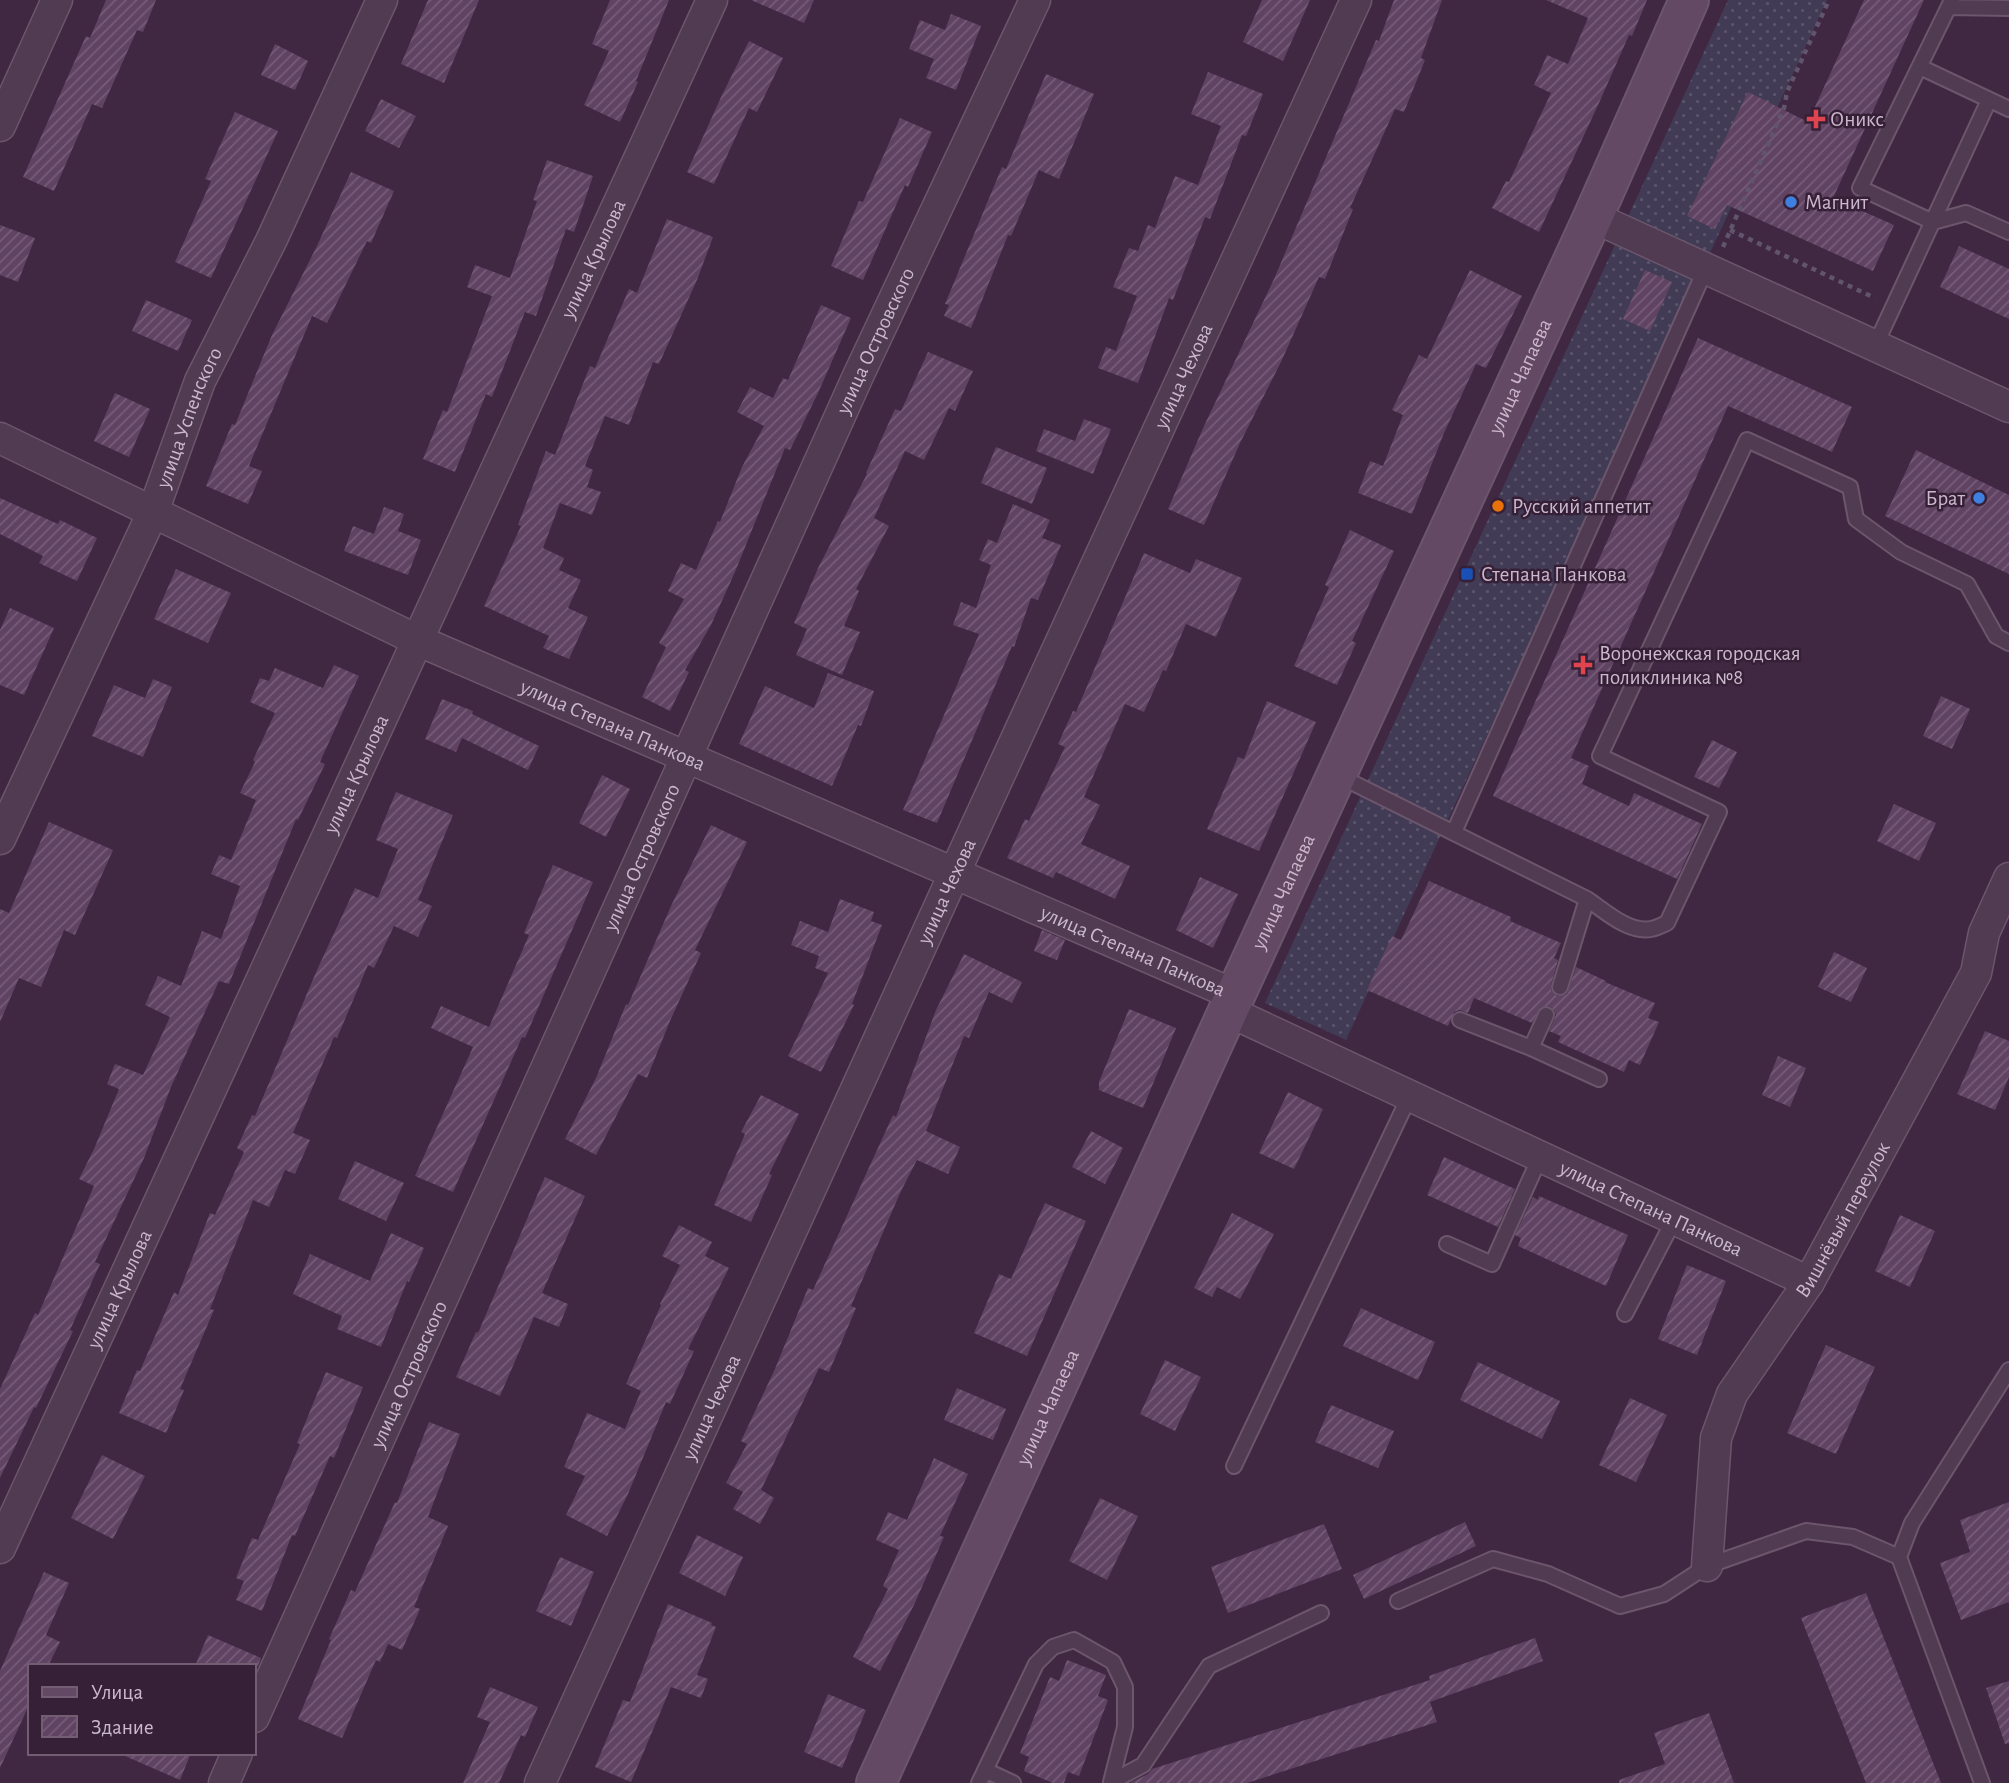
<svg xmlns="http://www.w3.org/2000/svg" width="2009" height="1783" font-family="'Alegreya Sans',sans-serif">
	<defs>
		<pattern id="grass-dots" width="8" height="8" patternUnits="userSpaceOnUse" patternTransform="scale(1.75)"><rect width="8" height="8" fill="#413b55"/><path d="M2 2h.1M6 6h.1" fill="none" stroke="#5b556c" stroke-width="1.8" stroke-linecap="round"/></pattern>
		<pattern id="building-hatch" width="6" height="6" patternUnits="userSpaceOnUse" patternTransform="scale(1.75)"><rect width="6" height="6" fill="#604362"/><path d="M-1 1l2-2M0 6l6-6M5 7l2-2" fill="none" stroke="#755c77"/></pattern>
	</defs>
	<rect width="100%" height="100%" fill="#402742"/>
	<path fill="url(#grass-dots)" d="M1728,0H1827L1346,1040L1265,1003Z"/>
	<path fill="url(#building-hatch)" d="M106,0H156L143,32L137,30L102,108L92,104L54,191L23,177L86,36L90,38Z
		M428,0H479L444,83L401,64Z
		M610,0H669L636,81L638,82L620,122L584,105L609,51L592,44Z
		M751,0H814L804,23Z
		M1262,0H1310L1283,61L1243,42Z
		M1394,0H1442L1421,58L1425,60L1404,112L1395,109L1350,208L1353,209L1325,279L1319,277L1281,362L1240,443L1204,525L1168,509L1204,426L1274,279L1376,40L1379,41Z
		M1546,0H1647L1632,36L1629,35L1599,103L1539,232L1492,208L1506,181L1509,182L1551,93L1534,85L1547,55L1568,64L1588,18Z
		M1864,0H1924L1833,198L1894,225L1873,271L1727,205L1715,229L1687,216L1748,92L1808,122Z
		M951,14L981,26L956,90L926,78L934,59L909,49L920,20L945,30Z
		M749,41L783,58L757,112L749,108L714,184L687,172L722,95Z
		M275,44L308,61L295,90L261,75Z
		M1208,72L1263,94L1246,136L1242,135L1210,219L1205,217L1173,300L1169,298L1138,383L1098,368L1106,347L1116,351L1137,296L1113,287L1129,248L1138,251L1148,225L1155,228L1175,176L1198,185L1221,126L1191,114Z
		M1046,74L1094,94L1059,179L1039,170L1011,236L1008,235L971,328L944,316L949,305L945,304L1002,167L1006,169Z
		M381,99L416,116L399,148L365,131Z
		M235,112L278,131L211,278L175,262L211,181L205,179Z
		M900,118L932,132L908,187L905,185L863,280L831,266L859,201L863,202Z
		M547,160L593,176L574,232L566,229L536,316L525,312L492,397L486,394L455,472L423,459L443,410L447,412L492,296L467,287L475,265L510,278L537,201L533,200Z
		M351,172L394,191L371,243L367,241L327,323L312,316L249,466L262,471L248,504L206,486L232,424L235,425L272,335L316,248Z
		M667,219L713,237L697,280L659,364L653,362L629,425L605,416L585,466L593,470L587,487L601,492L592,515L560,503L543,548L564,558L559,570L581,580L568,608L588,617L569,659L543,648L549,636L484,606L521,526L518,525L546,451L555,455L590,366L595,368L629,289L637,293Z
		M0,225L35,238L18,282L0,275Z
		M1959,246L2009,269V319L1940,287Z
		M1470,270L1522,296L1486,368L1476,364L1444,433L1412,514L1358,493L1370,461L1383,466L1403,415L1392,410L1419,355L1427,359Z
		M1645,270L1672,282L1650,331L1623,319Z
		M146,300L192,320L178,351L132,331Z
		M821,305L851,318L818,393L790,450L785,448L735,572L711,625L685,670L689,672L670,711L642,697L666,647L659,643L684,599L668,591L681,563L696,570L718,521L720,522L742,467L764,426L737,412L750,387L773,398L783,378L788,380Z
		M1698,338L1852,407L1832,452L1728,406L1571,758L1589,766L1582,784L1629,806L1634,793L1702,824L1677,879L1493,796Z
		M928,352L973,371L955,411L949,408L924,460L905,451L874,518L889,526L856,589L859,591L844,626L860,632L842,675L796,655L807,629L794,623L819,566L867,474L866,473L895,409L901,411Z
		M115,393L150,409L129,457L94,441Z
		M1084,419L1111,429L1093,474L1036,451L1044,429L1075,441Z
		M996,447L1047,468L1032,504L981,483Z
		M1916,450L2009,495V574L1885,516Z
		M0,498L58,524L60,520L97,538L77,581L39,563L43,556L0,534Z
		M1013,504L1050,520L1042,538L1061,545L1038,600L1031,598L1014,647L1012,646L937,823L903,810L979,634L953,625L961,602L976,608L991,565L979,560L988,539L997,543Z
		M384,507L404,514L398,531L421,540L408,575L344,551L353,526L374,534Z
		M1350,530L1394,551L1352,641L1356,643L1337,685L1294,666L1329,587L1325,585Z
		M1144,553L1190,573L1196,559L1242,578L1216,637L1186,624L1166,671L1163,670L1144,712L1125,704L1084,797L1100,805L1081,844L1130,866L1115,899L1056,872L1053,878L1007,858L1025,819L1029,821L1065,747L1058,744L1073,711L1076,712Z
		M176,569L231,593L208,643L154,619Z
		M10,608L54,628L24,695L0,685V630Z
		M334,665L359,676L320,762L325,764L298,820L296,819L229,984L219,981L171,1087L144,1158L95,1262L100,1264L70,1330L73,1331L36,1408L34,1407L0,1478V1389L35,1313L38,1315L94,1186L79,1179L94,1149L119,1089L107,1084L115,1064L143,1075L170,1017L145,1005L158,976L181,986L202,931L221,939L240,886L211,874L219,855L231,860L256,800L240,793L255,762L253,760L275,713L250,702L260,678L269,681L275,668L323,688Z
		M828,673L874,691L861,726L858,725L832,786L739,744L765,686L814,708Z
		M153,679L172,687L143,757L92,736L114,685L145,698Z
		M1941,696L1970,709L1952,749L1923,736Z
		M442,699L473,711L472,714L539,746L528,770L462,738L456,752L425,739Z
		M1267,701L1316,722L1259,851L1207,829L1238,757L1244,759Z
		M1712,740L1737,752L1719,788L1694,777Z
		M602,775L630,789L606,837L579,823Z
		M396,792L453,815L418,900L432,906L418,937L394,926L374,968L368,965L337,1038L334,1037L293,1133L310,1140L295,1174L285,1170L269,1207L253,1200L210,1309L214,1310L180,1389L184,1390L166,1433L119,1413L137,1370L140,1371L174,1292L178,1295L210,1213L215,1215L244,1152L237,1148L252,1115L255,1116L317,970L355,888L378,898L398,849L376,840Z
		M1894,804L1936,823L1919,861L1877,841Z
		M49,822L113,850L75,935L64,930L41,987L19,978L0,1022V909L9,913Z
		M711,825L747,842L695,950L701,953L670,1021L647,1078L638,1074L596,1155L565,1139L596,1078L626,1004L628,1005L671,906Z
		M553,865L593,882L525,1038L522,1037L453,1192L415,1176L473,1047L431,1028L441,1006L489,1027L529,935L524,933Z
		M1200,877L1238,894L1213,948L1176,930Z
		M1429,881L1511,917L1510,921L1561,943L1554,958L1558,960L1551,985V990L1557,996H1561L1567,994L1576,967L1606,981L1605,982L1655,1003L1648,1018L1659,1022L1640,1065L1629,1060L1624,1072L1558,1042L1561,1036L1549,1031L1556,1015L1553,1009L1549,1006L1540,1008L1532,1023L1474,998L1468,1013L1459,1010L1454,1012L1448,1026L1367,990L1392,936L1401,940Z
		M840,899L874,912L871,921L882,925L852,1004L854,1005L821,1072L788,1056L828,973L815,968L819,956L791,945L800,921L828,932Z
		M1042,930L1065,940L1057,960L1034,951Z
		M1834,952L1867,968L1851,1002L1818,987Z
		M964,954L1022,982L1012,1003L989,992L969,1038L964,1036L926,1131L960,1147L948,1174L917,1160L901,1191L851,1306L856,1308L829,1372L819,1368L761,1490L774,1498L760,1524L733,1509L743,1492L726,1483L747,1444L741,1441L775,1369L808,1288L813,1290L893,1115L896,1117L936,1010Z
		M1129,1009L1176,1028L1143,1108L1099,1090V1082Z
		M1985,1031L2009,1041V1077L1995,1110L1957,1094Z
		M1778,1056L1806,1068L1790,1107L1762,1095Z
		M1288,1092L1323,1109L1294,1169L1259,1153Z
		M761,1095L799,1114L769,1174L772,1175L751,1222L714,1205L745,1134L741,1132Z
		M1091,1131L1123,1148L1105,1184L1072,1167Z
		M1444,1157L1515,1189L1498,1227L1427,1195Z
		M355,1161L404,1183L386,1221L338,1199Z
		M545,1177L585,1196L542,1293L568,1304L559,1327L534,1317L500,1396L456,1377L476,1332L478,1333Z
		M1539,1196L1628,1235L1606,1286L1518,1246L1521,1238L1515,1235L1533,1197L1538,1200Z
		M1045,1203L1086,1221L1027,1356L974,1333L999,1274L1011,1279Z
		M1232,1213L1274,1234L1240,1299L1217,1287L1212,1297L1194,1288Z
		M1900,1215L1935,1231L1910,1287L1875,1271Z
		M679,1225L712,1242L705,1256L729,1268L688,1349L694,1351L670,1404L666,1402L628,1494L607,1536L566,1515L585,1476L564,1467L587,1413L625,1429L641,1391L626,1384L661,1305L660,1304L680,1265L662,1256Z
		M391,1233L424,1248L409,1282L407,1281L381,1347L337,1329L342,1316L293,1294L310,1254L370,1281Z
		M1687,1265L1726,1281L1697,1355L1658,1339Z
		M1361,1308L1435,1342L1418,1380L1343,1346Z
		M1826,1345L1875,1367L1836,1454L1787,1433Z
		M1165,1360L1201,1377L1175,1431L1140,1414Z
		M1478,1362L1560,1401L1542,1439L1460,1400Z
		M326,1372L363,1387L334,1458L330,1456L295,1536L292,1535L262,1611L236,1600L244,1581L236,1578L252,1538L258,1540L300,1444L297,1443Z
		M957,1388L1006,1409L993,1440L944,1420Z
		M1630,1398L1667,1415L1636,1482L1599,1465Z
		M1331,1405L1394,1431L1378,1468L1315,1442Z
		M429,1422L460,1434L428,1517L448,1526L414,1607L420,1609L402,1650L388,1644L380,1662L376,1660L342,1738L298,1719L331,1640L329,1639L351,1590L355,1592L395,1502L397,1503Z
		M102,1455L145,1476L113,1539L71,1518Z
		M934,1458L968,1474L940,1536L944,1537L914,1605L880,1671L853,1657L888,1589L883,1586L899,1550L876,1540L888,1512L907,1520Z
		M1100,1498L1138,1516L1107,1580L1069,1561Z
		M2009,1502V1602L1961,1620L1940,1563L1970,1552L1960,1520Z
		M1465,1522L1476,1546L1364,1599L1353,1575Z
		M1324,1524L1342,1569L1228,1613L1211,1567Z
		M697,1535L743,1557L725,1596L679,1573Z
		M560,1557L594,1572L571,1626L536,1611Z
		M44,1572L69,1583L46,1635L60,1642L48,1666H30V1703L0,1768V1671Z
		M1866,1593L1941,1783H1866L1801,1618Z
		M668,1604L712,1623L711,1625L716,1627L697,1675L708,1679L701,1698L671,1687L631,1782L595,1767L623,1700L630,1702Z
		M208,1635L261,1658L258,1666H195Z
		M1535,1638L1543,1661L1430,1702L1437,1722L1247,1783H1130L1148,1774L1152,1769L1430,1680L1429,1676Z
		M1067,1660L1106,1675L1098,1696L1108,1700L1079,1776L1068,1772L1064,1783H1053L1024,1771L1029,1757L1020,1753L1050,1677L1059,1681Z
		M2009,1681V1743L2005,1744L1986,1688Z
		M490,1687L538,1707L525,1737L521,1735L499,1783H463L490,1722L477,1717Z
		M828,1694L866,1710L842,1768L804,1752Z
		M1709,1713L1734,1783H1619V1780L1665,1764L1654,1733Z
		M118,1753H191L180,1780Z"/>
	<g fill="none" stroke-linecap="round" stroke-linejoin="round">
		<defs>
			<path id="lane" d="M1952,0L1860,188L1933,222L1966,213L2009,232
				M1949,7L2009,8
				M1920,67L2009,109
				M1875,346L1989,100
				M1339,776L1587,899C1605,911 1628,933 1651,929C1657,928 1662,925 1667,923L1719,812L1600,756L1747,440L1850,487L1856,519L1901,552L1967,584L1996,636L2009,643
				M1454,832L1706,268
				M1560,987L1587,899
				M1460,1020L1531,1048L1599,1079
				M1531,1048L1546,1015
				M1447,1244L1492,1264L1540,1157
				M1625,1314L1675,1218
				M1234,1466L1410,1095
				M1398,1601L1493,1559L1548,1574L1620,1606L1664,1594L1707,1566L1806,1531L1853,1537L1899,1557
				M985,1770L1013,1783
				M1111,1782L1143,1765L1209,1666L1321,1613
				M979,1783L1036,1664L1053,1647L1074,1640L1113,1662L1125,1687V1727L1111,1782
				M1982,1783L1899,1557L1912,1523L2009,1370"/>
			<g id="street">
				<path d="M0,126L57,0"/>
				<path d="M1593,217L2009,407"/>
				<path id="s1" d="M0,438L417,640L1235,995"/>
				<path id="s2" d="M0,839L153,512L200,381L271,241L382,0"/>
				<path id="s3" d="M1228,1011L1809,1282"/>
				<path id="s4" d="M0,1548L712,0"/>
				<path id="s5" d="M1707,1566L1716,1438L1732,1394L1809,1282L1976,973L1984,933L2009,878"/>
				<path id="s6" d="M254,1717L858,376L1035,0"/>
				<path d="M224,1783L237,1753"/>
				<path id="s7" d="M540,1783L954,874L1356,0"/>
			</g>
			<g id="secondary">
				<path id="s8" d="M876,1783L1228,1011L1593,217L1689,0"/>
			</g>
		</defs>
		<use href="#lane" stroke="#6b566c" stroke-width="18"/>
		<use href="#street" stroke="#6b566c" stroke-width="33"/>
		<use href="#secondary" stroke="#6b566c" stroke-width="42"/>
		<path stroke="#61556d" stroke-width="4.5" stroke-dasharray="5 5" stroke-linecap="butt" d="M1730,230L1875,298
			M1723,247L1784,108L1787,92L1829,0"/>
		<use href="#lane" stroke="#503b52" stroke-width="14"/>
		<use href="#street" stroke="#503b52" stroke-width="30"/>
		<use href="#secondary" stroke="#644965" stroke-width="38"/>
	</g>
	<g fill="#e0444e" stroke="#362037" stroke-width="2.5">
		<path d="M1812.5 108.5h7v7h7v7h-7v7h-7v-7h-7v-7h7z"/>
		<path d="M1579.5 654.5h7v7h7v7h-7v7h-7v-7h-7v-7h7z"/>
	</g>
	<g fill="#3f7fe0" stroke="#362037" stroke-width="2.5">
		<circle cx="1791" cy="202" r="7"/>
		<circle cx="1979" cy="498" r="7"/>
	</g>
	<circle fill="#e8710a" stroke="#362037" stroke-width="2.5" cx="1498" cy="506" r="7"/>
	<rect fill="#1a4fb4" stroke="#362037" stroke-width="2.5" x="1460" y="567" width="14" height="14" rx="3.5"/>
	<g text-anchor="middle" dominant-baseline="central" stroke-width="5" stroke-linejoin="round" paint-order="stroke">
		<g font-size="21" fill="#cbb8cc" stroke="#362037" text-anchor="start">
			<text x="1830" y="119">Оникс</text>
			<text x="1805" y="202">Магнит</text>
			<text x="1965" y="498" text-anchor="end">Брат</text>
			<text x="1512" y="506">Русский аппетит</text>
			<text x="1481" y="574">Степана Панкова</text>
			<text x="1599" y="653">Воронежская городская<tspan x="1599" dy="24">поликлиника №8</tspan></text>
		</g>
		<g font-size="21" fill="#cbb8cc" stroke="#362037">
			<text stroke="none"><textPath href="#s4" startOffset="1419">улица Крылова</textPath></text>
			<text stroke="none"><textPath href="#s6" startOffset="1510">улица Островского</textPath></text>
			<text stroke="none"><textPath href="#s7" startOffset="1547">улица Чехова</textPath></text>
			<text stroke="none"><textPath href="#s8" startOffset="1547">улица Чапаева</textPath></text>
			<text stroke="none"><textPath href="#s2" startOffset="462">улица Успенского</textPath></text>
			<text stroke="none"><textPath href="#s1" startOffset="677">улица Степана Панкова</textPath></text>
			<text stroke="none"><textPath href="#s4" startOffset="852">улица Крылова</textPath></text>
			<text stroke="none"><textPath href="#s6" startOffset="943">улица Островского</textPath></text>
			<text stroke="none"><textPath href="#s7" startOffset="980">улица Чехова</textPath></text>
			<text stroke="none"><textPath href="#s8" startOffset="980">улица Чапаева</textPath></text>
			<text stroke="none"><textPath href="#s1" startOffset="1244">улица Степана Панкова</textPath></text>
			<text stroke="none"><textPath href="#s3" startOffset="467">улица Степана Панкова</textPath></text>
			<text stroke="none"><textPath href="#s5" startOffset="382">Вишнёвый переулок</textPath></text>
			<text stroke="none"><textPath href="#s4" startOffset="285">улица Крылова</textPath></text>
			<text stroke="none"><textPath href="#s6" startOffset="376">улица Островского</textPath></text>
			<text stroke="none"><textPath href="#s7" startOffset="413">улица Чехова</textPath></text>
			<text stroke="none"><textPath href="#s8" startOffset="413">улица Чапаева</textPath></text>
		</g>
	</g>
	<rect x="28" y="1664" width="228" height="91" fill="#362037" stroke="#725d73" stroke-width="2"/>
	<rect x="42" y="1687" width="35" height="10" fill="#644965" stroke="#725d73" stroke-width="2"/>
	<text x="91" y="1699" font-size="21" fill="#cbb8cc">Улица</text>
	<rect x="42" y="1716" width="35" height="21" fill="url(#building-hatch)" stroke="#725d73" stroke-width="2"/>
	<text x="91" y="1734" font-size="21" fill="#cbb8cc">Здание</text>
</svg>
